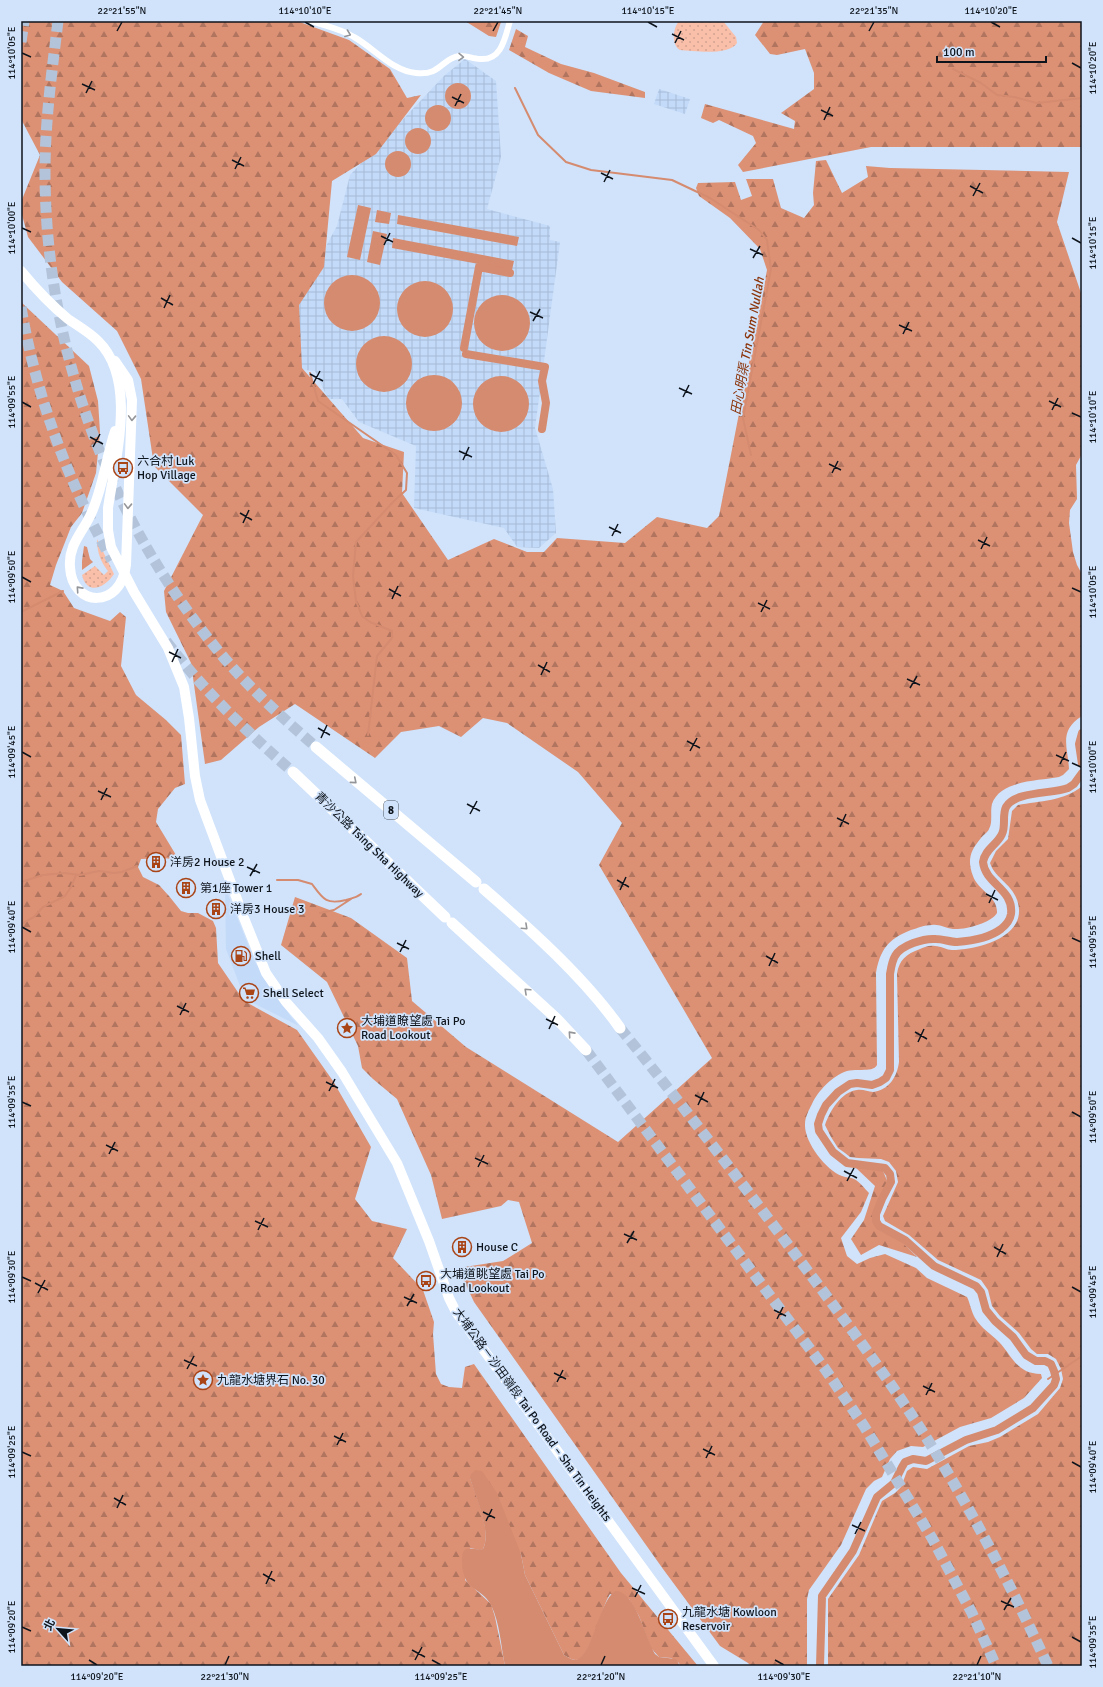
<svg xmlns="http://www.w3.org/2000/svg" width="1103" height="1687" font-family="Signika,'Noto Sans TC',sans-serif">
	<defs>
		<pattern id="industrial-grid" width="8" height="8" patternUnits="userSpaceOnUse"><rect width="8" height="8" fill="#c3daf9"/><path d="M0 4h8M4 0v8" fill="none" stroke="#a6bad5"/></pattern>
		<pattern id="grass-dots" width="8" height="8" patternUnits="userSpaceOnUse"><rect width="8" height="8" fill="#f9bfa9"/><path d="M2 2h.1M6 6h.1" fill="none" stroke="#d4a391" stroke-width="1.8" stroke-linecap="round"/></pattern>
		<pattern id="forest-firs" width="22" height="20" patternUnits="userSpaceOnUse"><rect width="22" height="20" fill="#dc9175"/><path d="M5 1l3.5 6h-7zM16 11l3.5 6h-7z" fill="#b1755f"/></pattern>
	</defs>
	<rect width="100%" height="100%" fill="#d0e3fb"/>
	<path fill="#c3daf9" d="M225,887L255,962L291,1017L299,1026L245,999L226,949Z"/>
	<path fill="url(#industrial-grid)" d="M465,59L496,81L501,157L487,209L550,226V240L560,242L535,428L553,489L556,533L539,548L517,547L504,528L414,508L416,446L359,422L342,399H328L315,371L294,369L296,301L337,226L350,175L445,75Z
		M659,89L690,99L685,114L654,104Z"/>
	<path fill="url(#grass-dots)" d="M679,21H723L736,37L737,43C729,56 694,51 680,50C671,45 673,28 679,21Z
		M97,539L114,574C105,588 87,596 82,575L95,566L104,575L108,571C100,561 97,551 97,539Z"/>
	<path fill="url(#forest-firs)" d="M21,21H297L349,40L390,69L407,98L421,95L376,154L332,181L324,267L299,305L302,368L363,438L404,452L402,493L448,560L494,539L527,552H544L557,538L625,543L657,517L707,528L719,516L767,270L760,249L730,218L699,196L696,188L698,183L735,182L741,200L752,196L746,179H773L781,208L804,218L814,205L813,193L816,161L826,160L842,193L868,177L866,166L890,168L1069,172L1057,222L1082,296V454L1076,465L1077,499L1070,510L1069,523L1073,552L1077,565L1082,574V716C1058,731 1068,747 1069,769L1063,775L1059,777C1038,781 1000,780 992,804C990,812 993,822 989,829C988,832 983,835 981,838C970,851 967,860 973,876C978,891 998,896 997,913C991,923 965,930 953,929C945,928 939,924 932,925C924,925 918,928 911,930C888,939 880,950 876,973L877,1065C873,1073 857,1068 847,1071C832,1076 818,1091 812,1104C809,1110 805,1117 805,1124C804,1142 826,1170 842,1176C846,1178 851,1177 854,1179C859,1181 865,1189 869,1193L861,1212L841,1238L847,1256L857,1264L870,1258L885,1254L916,1268L927,1278L967,1297C970,1303 971,1311 975,1318C981,1328 991,1334 999,1342C1013,1357 1017,1374 1041,1374L1042,1378L1024,1398L991,1418L960,1427L923,1447L911,1446L897,1451L890,1459L882,1477L874,1481L866,1489L841,1545L809,1590L807,1599V1666H751L748,1663L720,1646L663,1569L474,1302L458,1268L503,1261L532,1243L519,1202L508,1200L501,1206L442,1219L431,1175L397,1099L373,1079L362,1068L358,1046L327,982L281,945L295,897L351,918L407,958L412,1001L466,1047L618,1142L712,1058L599,865L622,823L578,772L507,723L483,718L461,737L439,726L401,732L375,758L295,704L259,727L221,760L205,764L191,663L166,612L164,591L203,515L154,466L141,379L117,331L62,282L28,237L21,211V202L40,155L21,119Z
		M465,21H501V22L496,37L489,36Z
		M764,21H1082V147H871L743,172L738,165L756,143L753,136L719,120L713,123L701,118L705,104L794,129L795,121L781,113L814,89V73L805,49L777,55L770,54L755,35Z
		M516,29L528,36L525,47L561,64L594,73L645,92V98L591,91L549,73L509,50Z
		M21,302L89,366L98,401L100,432L96,473L82,513L71,527L56,565L50,585L63,591L74,608L110,621L120,612L126,617L121,666L136,695L166,720L181,735L185,784L175,788L158,809L156,822L179,860L164,858L141,859L138,867L143,877L159,885L169,896L181,911L188,913H198L213,921L216,928L218,963L244,1001L297,1030L333,1081L371,1147L355,1199L372,1221L407,1229L393,1258L423,1290L434,1322L433,1334L436,1374L441,1384L449,1387L462,1388L465,1367L474,1364L621,1573L698,1666H680L679,1663L671,1658L659,1657L651,1648L639,1616L629,1599L610,1594C601,1608 591,1653 579,1659C574,1662 568,1657 564,1655L525,1575L521,1554L470,1478C476,1496 492,1532 483,1549L480,1550L470,1548L465,1580L491,1604L495,1617L505,1666H21Z
		M84,546L87,547L90,559L93,562L82,570V561Z
		M1082,786V1666H828V1599L859,1555L882,1501L895,1493L901,1487L907,1471L913,1467L927,1469L969,1446L988,1442L1000,1437L1038,1414L1060,1388L1063,1379L1061,1369L1056,1359L1048,1354H1037L1031,1349L1019,1333L1000,1316L992,1306L988,1290L981,1280L938,1260L909,1235L885,1221L883,1216L898,1182L896,1171L889,1162L881,1159L858,1158L850,1157L845,1153L838,1148L831,1137L825,1125C830,1111 841,1092 857,1090C863,1089 868,1092 873,1092C889,1090 897,1077 899,1062L897,974C899,960 906,954 920,949C925,947 929,945 935,946C941,946 947,950 952,950C975,950 1021,939 1019,909C1017,885 996,881 990,863L996,851L1008,839L1012,811L1018,805C1039,801 1065,801 1082,786Z
		M855,1167L883,1171L888,1183L873,1213L874,1222L881,1231L901,1241L917,1257L879,1245L861,1255L851,1239L864,1220L875,1186Z"/>
	<path fill="#d58b6f" d="M445 96a13 13 0 1 1 26 0a13 13 0 1 1-26 0Z
		M425 118a13 13 0 1 1 26 0a13 13 0 1 1-26 0Z
		M405 141a13 13 0 1 1 26 0a13 13 0 1 1-26 0Z
		M385 164a13 13 0 1 1 26 0a13 13 0 1 1-26 0Z
		M358,205L371,208L360,260L347,257Z
		M377,210L391,213L389,224L375,222Z
		M398,215L519,237L517,246L397,224Z
		M373,231L387,234L380,265L367,262Z
		M393,238L514,261L512,270L392,248Z
		M324 303a28 28 0 1 1 56 0a28 28 0 1 1-56 0Z
		M397 309a28 28 0 1 1 56 0a28 28 0 1 1-56 0Z
		M474 323a28 28 0 1 1 56 0a28 28 0 1 1-56 0Z
		M356 364a28 28 0 1 1 56 0a28 28 0 1 1-56 0Z
		M406 403a28 28 0 1 1 56 0a28 28 0 1 1-56 0Z
		M473 404a28 28 0 1 1 56 0a28 28 0 1 1-56 0Z
		M475,1470L482,1471L497,1493L521,1554L525,1575L564,1655C568,1657 574,1662 578,1659C593,1652 598,1604 615,1591C635,1590 646,1639 655,1654L659,1657L676,1659L680,1666H505C501,1647 500,1623 491,1605C481,1586 464,1593 462,1564C462,1561 462,1556 463,1552C467,1545 477,1551 483,1549C492,1532 475,1496 470,1478L471,1474Z"/>
	<g fill="none" stroke-linecap="round" stroke-linejoin="round">
		<path stroke="#d58b6f" stroke-width="2" d="M953,69L981,83L997,95L1014,97L1037,103L1082,98
			M515,88L538,135L566,162L591,170L672,180L710,198L759,230L767,240L771,269L743,418L751,455
			M310,373L318,401L396,455L407,473L406,490L394,501L356,542L353,576L356,601L362,616L370,622L392,631V638L377,656L368,735
			M21,612L63,591
			M277,880H298L312,884C323,899 326,905 346,900C352,898 356,898 361,894
			M21,882L43,875L64,873L80,875L99,871L114,873L122,872L137,866
			M320,913L334,910L351,899
			M21,924L34,917L43,907L65,896L71,887L76,875
			M1048,1379L1082,1356"/>
		<path stroke="#d58b6f" stroke-width="8" d="M464,348L479,267L510,273
			M466,354L545,367L542,381L546,403L542,429
			M1082,733L1079,744L1082,764
			M820,1666L822,1596L853,1551L877,1497L894,1483L902,1467L905,1462L913,1459L926,1461L966,1440L997,1430L1033,1408L1054,1385L1056,1379L1054,1371L1051,1364L1045,1361H1036L1026,1355L1013,1337L995,1321L986,1310L981,1292L976,1286L934,1266L905,1240L879,1226L876,1221V1214L882,1199L891,1182L890,1174L885,1168L847,1163L833,1152L819,1131L818,1124L821,1115L826,1105L838,1092L850,1084L857,1083L872,1085L880,1082L886,1078L890,1070V974C891,968 892,961 895,956C901,945 924,938 936,939C943,939 950,942 957,942C971,941 989,938 1001,929C1006,925 1010,921 1011,914C1014,889 985,884 983,862C985,849 997,845 1002,834C1006,826 1002,815 1006,807C1015,791 1052,794 1068,788L1074,784L1082,773"/>
		<path stroke="#b3c4da" stroke-width="11" stroke-dasharray="11 5.5" stroke-linecap="butt" d="M58,21C52,71 45,121 45,171C45,347 108,518 220,653C249,688 283,718 316,747
			M21,42L24,21
			M21,307C36,396 68,482 112,560
			M166,641C203,690 247,732 293,772
			M620,1028C680,1102 738,1178 795,1254C843,1318 892,1382 934,1450C977,1520 1014,1592 1048,1666
			M586,1050L825,1369L864,1426L932,1538L972,1613L996,1666"/>
		<path stroke="#fff" stroke-width="6" d="M311,21C325,26 341,29 354,37C374,48 392,71 416,73C441,76 442,58 459,56C466,55 473,59 480,59C502,61 505,37 510,21"/>
		<path stroke="#fff" stroke-width="10" d="M21,271C35,288 51,305 68,319C78,326 89,332 98,341C138,380 115,459 108,508V530L111,547L134,592L168,648L184,687L189,718L195,776L200,800L244,918L266,973L286,1002L318,1038L342,1072L397,1163L429,1241L449,1298L456,1312L714,1666
			M115,431C106,458 103,488 91,514C83,532 68,545 70,567C72,608 121,609 126,565L132,400L128,380L115,361"/>
		<path stroke="#fff" stroke-width="11" d="M316,747L476,882
			M293,772L445,917
			M484,889C529,928 585,978 620,1028
			M452,923L556,1018L586,1050"/>
	</g>
	<defs><path id="oneway-chevron" d="M-2-3.5L2.5 0L-2 3.5" fill="none" stroke-width="1.6" stroke-linecap="round" stroke-linejoin="round"/></defs>
	<g stroke="#939599">
		<use href="#oneway-chevron" transform="translate(348 34) rotate(21)"/>
		<use href="#oneway-chevron" transform="translate(461 57) rotate(1)"/>
		<use href="#oneway-chevron" transform="translate(132 418) rotate(92)"/>
		<use href="#oneway-chevron" transform="translate(128 506) rotate(92)"/>
		<use href="#oneway-chevron" transform="translate(79 589) rotate(-132)"/>
		<use href="#oneway-chevron" transform="translate(354 781) rotate(40)"/>
		<use href="#oneway-chevron" transform="translate(525 927) rotate(43)"/>
		<use href="#oneway-chevron" transform="translate(527 991) rotate(-137)"/>
		<use href="#oneway-chevron" transform="translate(571 1034) rotate(-132)"/>
	</g>
	<path fill="none" stroke="#0e141c" stroke-width="1.5" d="M305,22L314,27M648,22L657,27M991,22L1000,27M117,31L122,22M493,31L498,22M869,31L874,22M672,34L684,40M675,43L681,31M22,53L31,57M1072,63L1081,68M82,84L95,90M86,93L92,81M452,97L464,103M455,106L461,94M821,110L833,116M824,120L830,107M232,160L244,166M235,169L241,157M601,173L613,179M604,182L610,170M970,186L983,193M973,196L980,183M22,228L31,232M381,236L393,242M1072,238L1081,243M384,245L390,233M750,249L763,255M753,258L760,246M161,298L173,305M164,308L170,295M530,312L543,318M533,321L540,309M899,325L912,331M903,334L909,322M310,374L323,381M313,384L320,371M679,388L692,394M683,397L689,385M1049,401L1061,407M22,402L31,407M1052,410L1058,398M1072,413L1081,417M90,437L103,444M93,447L100,434M459,451L472,457M463,460L469,447M829,464L841,470M832,473L838,461M240,513L252,520M243,523L249,510M609,527L621,533M612,536L618,524M978,540L990,546M981,549L987,537M22,577L31,582M1072,588L1081,592M389,589L401,596M392,599L398,586M758,603L770,609M761,612L767,600M169,652L181,658M172,662L178,649M538,665L550,672M541,675L547,662M907,679L920,685M910,688L917,676M318,728L330,735M321,738L327,725M687,741L700,748M690,751L697,738M22,752L31,757M1056,755L1069,761M1072,763L1081,767M1060,764L1066,752M98,791L111,797M101,800L107,788M467,804L480,811M470,814L477,801M837,818L849,824M840,827L846,814M247,867L260,873M250,876L257,864M617,880L629,887M620,890L626,877M986,894L998,900M989,903L995,890M22,927L31,932M1072,938L1081,942M397,943L409,949M400,952L406,940M766,956L778,963M769,966L775,953M177,1006L189,1012M180,1015L186,1003M546,1019L558,1025M549,1029L555,1016M915,1032L927,1039M918,1042L924,1029M326,1082L338,1088M329,1091L335,1079M695,1095L708,1102M22,1102L31,1106M698,1105L704,1092M1072,1112L1081,1117M106,1145L118,1151M109,1154L115,1142M475,1158L488,1164M478,1167L484,1155M844,1171L857,1178M847,1181L854,1168M255,1221L268,1227M258,1230L264,1218M624,1234L637,1240M627,1243L634,1231M994,1247L1006,1254M997,1257L1003,1244M22,1277L31,1281M35,1283L48,1290M1072,1287L1081,1292M38,1293L45,1280M404,1297L417,1303M407,1306L414,1294M774,1310L786,1316M777,1319L783,1307M184,1360L197,1366M187,1369L194,1356M554,1373L566,1379M557,1382L563,1370M923,1386L935,1392M926,1395L932,1383M334,1436L346,1442M337,1445L343,1433M703,1449L715,1455M22,1452L31,1456M706,1458L712,1446M1072,1462L1081,1467M114,1498L126,1505M117,1508L123,1495M483,1512L495,1518M486,1521L492,1509M852,1525L865,1531M855,1534L861,1522M263,1574L275,1581M266,1584L272,1571M632,1588L645,1594M635,1597L641,1585M1001,1601L1014,1607M1004,1610L1011,1598M22,1627L31,1631M1072,1637L1081,1642M412,1650L425,1657M89,1660L97,1665M415,1660L422,1647M432,1660L441,1665M775,1660L784,1665M225,1665L229,1656M601,1665L605,1656M977,1665L981,1656"/>
	<defs>
		<symbol id="bus-ring" viewBox="-11 -11 22 22"><circle r="9.5" fill="#d0e3fb" stroke="#a94417" stroke-width="1.5"/><path d="M-5-6H5V4H4V6H2V4H-2V6H-4V4H-5ZM-3.5-4V0h7V-4ZM-3.5 1.2v1.5H-2V1.2ZM2 1.2v1.5H3.5V1.2Z" fill="#a94417"/></symbol>
		<symbol id="building-ring" viewBox="-11 -11 22 22"><circle r="9.5" fill="#d0e3fb" stroke="#a94417" stroke-width="1.5"/><path d="M-4-6H4V6H1V3H-1V6H-4ZM-2.5-4.3h1.7v1.8h-1.7ZM.8-4.3h1.7v1.8H.8ZM-2.5-1h1.7V.8h-1.7ZM.8-1h1.7V.8H.8Z" fill="#a94417"/></symbol>
		<symbol id="fuel-ring" viewBox="-11 -11 22 22"><circle r="9.5" fill="#d0e3fb" stroke="#a94417" stroke-width="1.5"/><path d="M-5.5-6h7V0h2V4h1.3V-2.5L3-4.5l.8-.8L6-3V5H2.5V1h-1V6h-7ZM-4.2-4.7v3.2H.2V-4.7Z" fill="#a94417"/></symbol>
		<symbol id="supermarket-ring" viewBox="-11 -11 22 22"><circle r="9.5" fill="#d0e3fb" stroke="#a94417" stroke-width="1.5"/><path d="M-6-5.5h2.5l.6 2H6L4.5 2H-2.5L-4.4-4H-6ZM-1.5 3.2a1.3 1.3 0 1 0 .1 0ZM3 3.2a1.3 1.3 0 1 0 .1 0Z" fill="#a94417"/></symbol>
		<symbol id="sight-ring" viewBox="-11 -11 22 22"><circle r="9.5" fill="#d0e3fb" stroke="#a94417" stroke-width="1.5"/><path d="M0-6L1.8-2.2L6-1.7L2.9 1.2L3.7 5.4L0 3.3L-3.7 5.4L-2.9 1.2L-6-1.7L-1.8-2.2Z" fill="#a94417"/></symbol>
	</defs>
	<g fill-rule="evenodd">
		<use href="#bus-ring" x="112" y="457" width="22" height="22"/>
		<use href="#building-ring" x="145" y="851" width="22" height="22"/>
		<use href="#building-ring" x="175" y="877" width="22" height="22"/>
		<use href="#building-ring" x="205" y="898" width="22" height="22"/>
		<use href="#fuel-ring" x="230" y="945" width="22" height="22"/>
		<use href="#supermarket-ring" x="238" y="982" width="22" height="22"/>
		<use href="#sight-ring" x="336" y="1017" width="22" height="22"/>
		<use href="#building-ring" x="451" y="1236" width="22" height="22"/>
		<use href="#bus-ring" x="415" y="1270" width="22" height="22"/>
		<use href="#sight-ring" x="192" y="1369" width="22" height="22"/>
		<use href="#bus-ring" x="657" y="1608" width="22" height="22"/>
	</g>
	<g text-anchor="middle" dominant-baseline="central" stroke-width="3.5" stroke-linejoin="round" paint-order="stroke">
		<rect fill="#d0e3fb" stroke="#48525f" stroke-width="1" x="384" y="801" width="14" height="18" rx="3"/>
		<g font-size="11" font-weight="bold" fill="#0e141c">
			<text x="391" y="810">8</text>
		</g>
		<g font-size="12" fill="#0e141c" stroke="#d0e3fb" text-anchor="start">
			<text x="137" y="461">六合村 Luk<tspan x="137" dy="14">Hop Village</tspan></text>
			<text x="170" y="862">洋房2 House 2</text>
			<text x="200" y="888">第1座 Tower 1</text>
			<text x="230" y="909">洋房3 House 3</text>
			<text x="255" y="956">Shell</text>
			<text x="263" y="993">Shell Select</text>
			<text x="361" y="1021">大埔道瞭望處 Tai Po<tspan x="361" dy="14">Road Lookout</tspan></text>
			<text x="476" y="1247">House C</text>
			<text x="440" y="1274">大埔道眺望處 Tai Po<tspan x="440" dy="14">Road Lookout</tspan></text>
			<text x="217" y="1380">九龍水塘界石 No. 30</text>
			<text x="682" y="1612">九龍水塘 Kowloon<tspan x="682" dy="14">Reservoir</tspan></text>
		</g>
		<g font-size="12" fill="#0e141c" stroke="#d0e3fb">
			<text transform="translate(369 845) rotate(44)">青沙公路 Tsing Sha Highway</text>
			<text transform="translate(532 1415) rotate(54)">大埔公路－沙田嶺段 Tai Po Road – Sha Tin Heights</text>
		</g>
		<g font-size="13" font-style="italic" fill="#8b3309" stroke="#d0e3fb">
			<text transform="translate(748 346) rotate(-80)">田心明渠 Tin Sum Nullah</text>
		</g>
	</g>
	<rect width="1103" height="1687" fill="none" stroke="#d0e3fb" stroke-width="44"/>
	<g transform="translate(58 1629) rotate(297)" stroke="#d0e3fb" stroke-width="3" paint-order="stroke">
	<path d="M0-3L7 15L0 10L-7 15Z" fill="#0e141c"/>
	<text y="-6" font-size="11" font-weight="bold" text-anchor="middle" fill="#0e141c">北</text>
	</g>
	<path d="M937 56v6h109v-6" fill="none" stroke="#0e141c" stroke-width="2"/>
	<text x="943" y="56" font-size="12" fill="#0e141c" stroke="#d0e3fb" stroke-width="3" paint-order="stroke">100 m</text>
	<rect x="22" y="22" width="1059" height="1643" fill="none" stroke="#0e141c" stroke-width="1.5"/>
	<g font-size="10" text-anchor="middle" fill="#0e141c">
		<text x="122" y="14">22°21'55"N</text>
		<text x="305" y="14">114°10'10"E</text>
		<text x="498" y="14">22°21'45"N</text>
		<text x="648" y="14">114°10'15"E</text>
		<text x="874" y="14">22°21'35"N</text>
		<text x="991" y="14">114°10'20"E</text>
		<text transform="translate(11 53) rotate(-90)" y="4">114°10'05"E</text>
		<text transform="translate(1092 68) rotate(-90)" y="4">114°10'20"E</text>
		<text transform="translate(11 228) rotate(-90)" y="4">114°10'00"E</text>
		<text transform="translate(1092 243) rotate(-90)" y="4">114°10'15"E</text>
		<text transform="translate(11 402) rotate(-90)" y="4">114°09'55"E</text>
		<text transform="translate(1092 417) rotate(-90)" y="4">114°10'10"E</text>
		<text transform="translate(11 577) rotate(-90)" y="4">114°09'50"E</text>
		<text transform="translate(1092 592) rotate(-90)" y="4">114°10'05"E</text>
		<text transform="translate(11 752) rotate(-90)" y="4">114°09'45"E</text>
		<text transform="translate(1092 767) rotate(-90)" y="4">114°10'00"E</text>
		<text transform="translate(11 927) rotate(-90)" y="4">114°09'40"E</text>
		<text transform="translate(1092 942) rotate(-90)" y="4">114°09'55"E</text>
		<text transform="translate(11 1102) rotate(-90)" y="4">114°09'35"E</text>
		<text transform="translate(1092 1117) rotate(-90)" y="4">114°09'50"E</text>
		<text transform="translate(11 1277) rotate(-90)" y="4">114°09'30"E</text>
		<text transform="translate(1092 1292) rotate(-90)" y="4">114°09'45"E</text>
		<text transform="translate(11 1452) rotate(-90)" y="4">114°09'25"E</text>
		<text transform="translate(1092 1467) rotate(-90)" y="4">114°09'40"E</text>
		<text transform="translate(11 1627) rotate(-90)" y="4">114°09'20"E</text>
		<text transform="translate(1092 1642) rotate(-90)" y="4">114°09'35"E</text>
		<text x="97" y="1680">114°09'20"E</text>
		<text x="225" y="1680">22°21'30"N</text>
		<text x="441" y="1680">114°09'25"E</text>
		<text x="601" y="1680">22°21'20"N</text>
		<text x="784" y="1680">114°09'30"E</text>
		<text x="977" y="1680">22°21'10"N</text>
	</g>
</svg>
